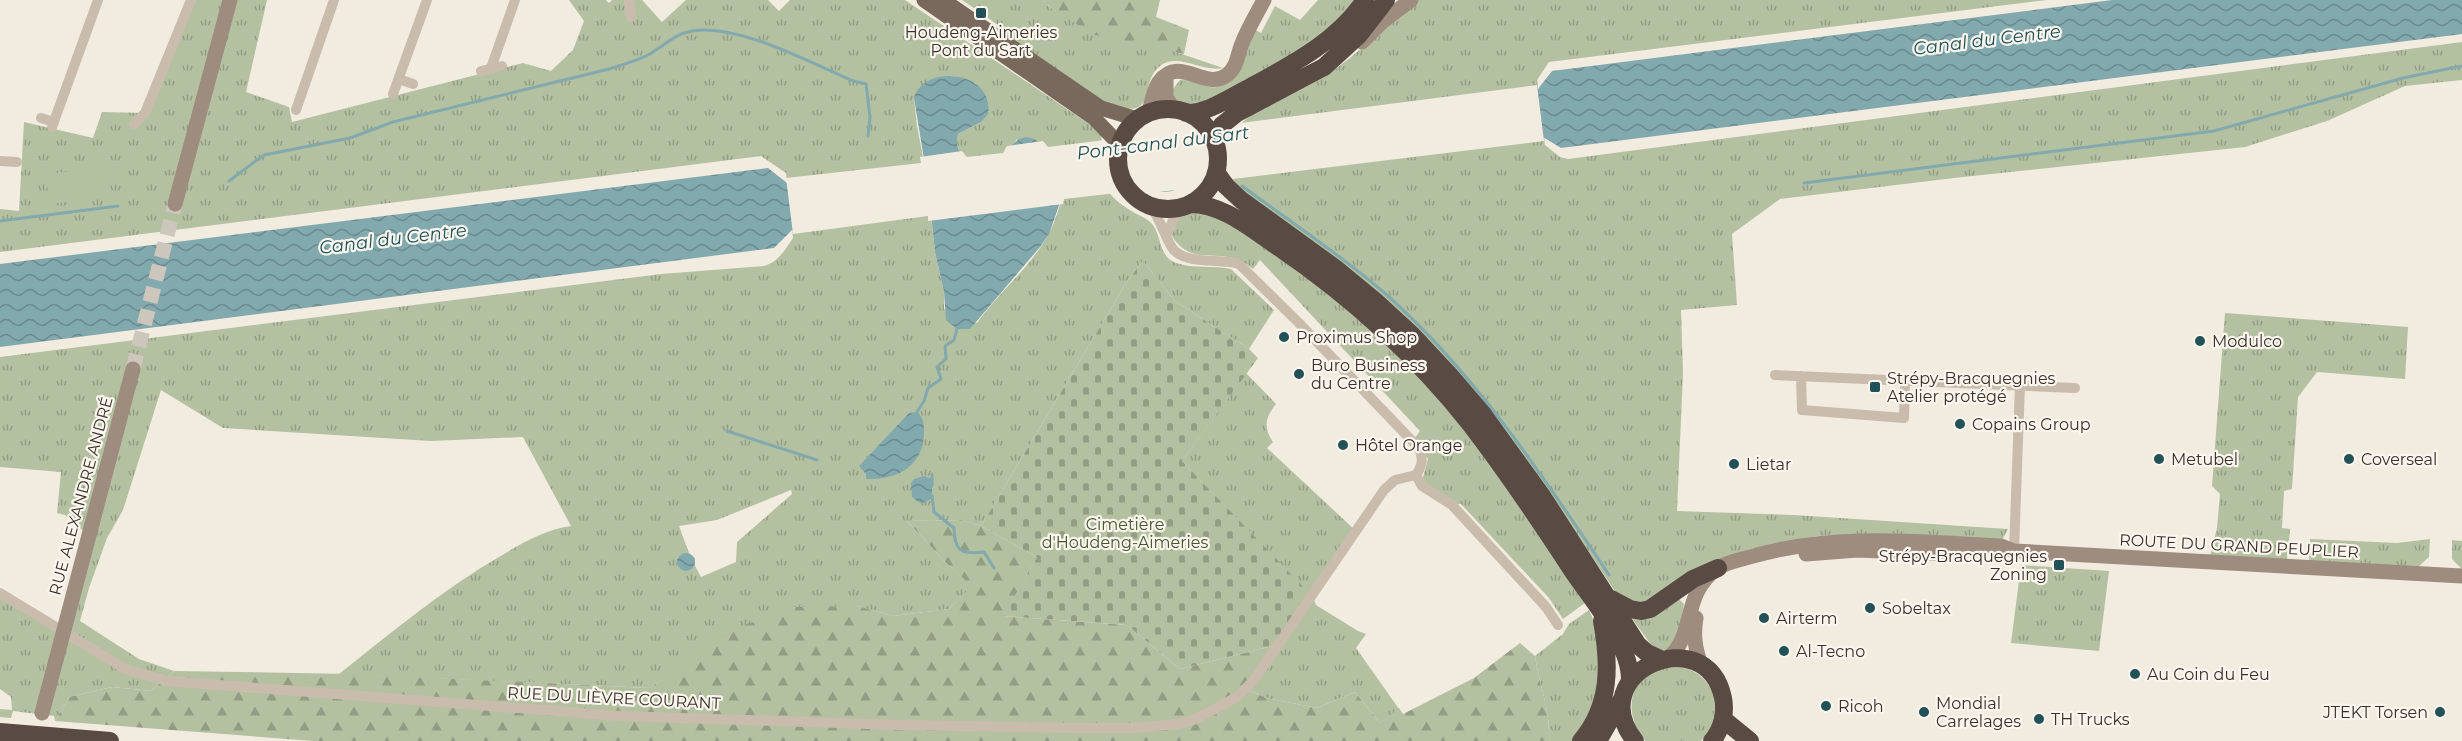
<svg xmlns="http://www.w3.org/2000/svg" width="2462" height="741" font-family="Montserrat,sans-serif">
	<defs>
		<pattern id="grass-tufts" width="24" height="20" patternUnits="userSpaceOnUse" patternTransform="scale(1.5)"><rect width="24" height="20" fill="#b4c1a1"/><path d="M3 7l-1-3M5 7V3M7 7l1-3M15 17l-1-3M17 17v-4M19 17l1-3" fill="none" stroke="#939d83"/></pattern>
		<pattern id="forest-firs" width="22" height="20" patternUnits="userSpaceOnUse" patternTransform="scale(1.5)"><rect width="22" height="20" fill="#b4c1a1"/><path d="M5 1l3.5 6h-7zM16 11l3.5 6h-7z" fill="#939d83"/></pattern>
		<pattern id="cemetery-stones" width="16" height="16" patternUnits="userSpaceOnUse" patternTransform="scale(1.5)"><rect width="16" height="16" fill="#b4c1a1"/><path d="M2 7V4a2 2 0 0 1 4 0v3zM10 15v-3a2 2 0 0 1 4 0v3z" fill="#939d83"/></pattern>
		<pattern id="water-waves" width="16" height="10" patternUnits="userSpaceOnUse" patternTransform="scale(1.5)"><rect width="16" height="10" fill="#81a9ae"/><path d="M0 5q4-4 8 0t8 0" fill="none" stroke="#6b8a8e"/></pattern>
	</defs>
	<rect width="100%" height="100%" fill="#f2ebe0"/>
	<path fill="url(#grass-tufts)" fill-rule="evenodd" d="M191,0H267L246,92L289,107L292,122L523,63L551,71L573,50L584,21L569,0H606L609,3L612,0H642L662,22L686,0H768L779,11L790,0H905L1101,132C1103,150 1102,171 1107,188C1110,197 1122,205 1130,210C1138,216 1147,217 1153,225C1162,238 1159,257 1176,263C1194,269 1213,265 1231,269L1274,310L1249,349L1175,301L1143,261L1128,280L981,526L962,520L907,521L946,563L973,586L949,609L893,616L858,606L678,669L650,688L339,674C391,633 442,590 499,557C522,543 544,530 571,526L523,437L431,441L223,428L161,390L123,510L107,538L89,588L80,621L139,659L174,671L151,691L112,687L69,697L55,721L54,716L13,711L11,718L0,717V709L12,710L11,697L0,689V593L63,631L88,535L65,515L57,513L61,472L0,467V357L661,274L764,266C778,262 785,250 793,238L786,173L761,156L0,252V209L19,211L24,122L93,138L102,112L145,113ZM954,76L976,84L981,122L958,134L957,142L960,155L997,167L1017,139L1063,195C1059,208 1055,223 1048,235C1030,268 999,292 977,323L944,309V292L935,252L927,178L917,126L914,98L939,78ZM791,490L792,494L737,542L736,562L701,577L695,566V558L689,553L679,526L717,520Z
		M962,0H1042L1055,11L1223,68C1202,73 1179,52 1160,66C1137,84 1161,122 1108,104L1004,33L1001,27Z
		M1318,0H1358L1313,44L1213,100L1183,105L1176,102L1172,90L1180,80C1201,77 1205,96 1230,82L1254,29L1261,33L1275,6L1300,20Z
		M1417,0H2047L1549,62L1537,80L1545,145L1560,157L1568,159L2462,42V80L2405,86L2327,121L2245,147L1954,178L1780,199L1732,234L1737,305L1681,310L1683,373L1677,511L1794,515L2008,529L2000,544L1863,535L1817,536L1789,542L1647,607L1621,600L1567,520L1233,188L1223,142L1248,117L1323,78L1350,58Z
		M1188,212H1204L1222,218L1317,282L1406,362L1484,453L1585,603L1563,619L1549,598L1461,504H1454L1422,481L1428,459L1414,439L1420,431L1260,260L1253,269C1221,242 1194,271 1172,236C1174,225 1178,217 1188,212Z
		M2225,313L2408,327L2405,379L2317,372L2298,397L2292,489L2284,491L2282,528L2290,529L2287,559L2210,556L2217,528L2220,494L2212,486Z
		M1246,373L1276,404C1265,418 1263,427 1273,442L1267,448L1356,531L1313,597L1316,605L1358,631L1366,634L1356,648L1399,709L1380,723L1355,692L1317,708L1266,698L1246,689L1312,597L1182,461Z
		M2310,539L2397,543L2430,539L2429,557L2418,567L2309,561Z
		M2452,540L2462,541V569L2452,559Z
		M2021,565L2109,571L2099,651L2011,643Z
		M1679,599L1684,604L1677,642L1668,651L1655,650L1630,616Z
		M1589,610L1598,630L1602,687L1576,741H1549C1551,712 1539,684 1535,656L1563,634L1569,624Z
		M1670,666C1678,667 1686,667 1693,671C1720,685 1721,721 1701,741H1646C1629,724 1624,690 1648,675C1654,671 1663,669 1670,666Z"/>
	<path fill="url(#forest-firs)" d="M1042,0H1160L1156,17L1189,30L1184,54L1095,35L1055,11Z
		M962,520L981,526L1037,557L1004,616L1127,625L1180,669L1280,644L1246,689L1266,698L1317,708L1355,692L1380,723L1399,708L1403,714L1474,678L1520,643L1535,656C1539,684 1551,712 1549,741H313L55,721L69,697L112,687L151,691L174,671L353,674L650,688L732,630L793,607L858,606L893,616L949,609L972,586L946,563L907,521Z"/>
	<path fill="url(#cemetery-stones)" d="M1143,261L1175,301L1249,349L1258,358L1182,461L1313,597L1280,644L1180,669L1127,625L1003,616L1037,557L981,526L1128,280Z"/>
	<path fill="#b4c1a1" d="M108,167L111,197L49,204L46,174Z"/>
	<path fill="url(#water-waves)" d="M2112,0H2462V34L1561,148L1543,137L1190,181C1175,193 1163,195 1145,188L1062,197L1049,234L1040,247L970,329H957L946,320L944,292L935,252L931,214L792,230L774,248L0,347V264L768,168L787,183L925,165L914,98C924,63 995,71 988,114L981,122L958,134C956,145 958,153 967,160L1004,155C1018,135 1029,130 1047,150L1182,131L1538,89L1552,71Z
		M917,412C924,418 924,425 924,433C923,467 897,480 866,479V474L859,466L909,413Z
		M924,476L932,479V498C923,505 920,504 912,497L911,483L914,479Z
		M677 562a9 9 0 1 1 18 0a9 9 0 1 1-18 0Z"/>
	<path fill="#f2ebe0" d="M1537,85L1544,141L1192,184L1185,189L1151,193L1143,190L1064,199L1063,204L928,221V216L793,234L786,178L921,163L920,157L962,151L967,157L1003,153L1007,146L1043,141L1048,147L1137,136L1146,128L1174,125L1185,130Z"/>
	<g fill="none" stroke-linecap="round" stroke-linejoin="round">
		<path stroke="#81a9ae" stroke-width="3" d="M229,181L264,155L350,138L393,122L609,69C622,65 636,61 648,55C663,47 674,34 692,31C738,23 811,63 853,81L866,84L870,117L868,136
			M1804,183L2214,131L2403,78L2462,66
			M1242,186C1291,222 1342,256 1388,296C1477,376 1543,476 1609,575
			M0,221L118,206
			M917,412L924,401L928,388L941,379L937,367L946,359L945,346L954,340L957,329
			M727,431L817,460
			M932,486V474
			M932,496L934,512L954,528C954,551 962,555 984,552L994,568"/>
		<path stroke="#cdc6bc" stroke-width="15" stroke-dasharray="15 8" stroke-linecap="butt" d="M133,369L175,204"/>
		<path stroke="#cabcad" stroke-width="10" d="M629,0L631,17
			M491,68L515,0
			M481,71L502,66
			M399,79L413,84
			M393,94L427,0
			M296,110L334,0
			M41,118L54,122
			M134,124L145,113L191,0
			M52,127L98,0
			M0,161L17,162
			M1151,207C1161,221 1163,232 1171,246C1182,266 1219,258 1239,264L1298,322L1417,446C1424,457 1423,465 1416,475
			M1167,234L1174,218L1183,207
			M1775,375L2075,388
			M1801,376L1802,410L1904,418L1905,381
			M1416,475L1422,486L1452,505L1546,607L1558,625
			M2014,551L2020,385
			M0,593L125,669L167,681L620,716L899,725L1078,728H1135L1177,724L1191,721L1217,708L1238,696L1254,680L1384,490L1395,480L1416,475"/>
		<path stroke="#9e8c7e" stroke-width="15" d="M1362,42L1383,21L1411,0
			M1166,77V97L1174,110
			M1148,113C1152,104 1153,90 1159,82C1180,54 1205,92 1227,75C1237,67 1237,57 1241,46C1247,30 1256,15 1264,0
			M175,204L230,0
			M1806,554L1857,550L1955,554
			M1696,618C1693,635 1695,648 1701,665
			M1669,657C1696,635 1681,593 1718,568C1728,561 1745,559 1757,555C1837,533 1919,542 2001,546L2014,551L2462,576
			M42,713L133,369"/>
		<path stroke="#79695d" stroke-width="15" d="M924,0L1094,118L1119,144
			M943,0L1101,108L1137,119"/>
		<path stroke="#594b43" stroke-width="18" d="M1118 159a50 50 0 1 1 100 0a50 50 0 1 1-100 0Z
			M1186,113C1207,113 1226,100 1245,90C1289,66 1336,43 1365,0
			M1214,141L1222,125L1237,113L1324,67L1359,35L1386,0
			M1216,172L1226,186L1241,200L1335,268L1375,301L1412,335L1453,379L1482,413L1542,496L1638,645L1647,653L1660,659
			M1190,204C1222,204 1249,227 1274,244C1348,294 1416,355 1471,425C1507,472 1540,521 1572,570C1592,600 1631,644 1630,681
			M1611,599L1630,609L1641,611L1650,609L1693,579L1718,568
			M1723,719L1750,741
			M0,732L110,741
			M1581,741C1611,705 1610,665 1602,621
			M1598,741L1622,699
			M1635,741C1581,672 1706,618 1723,698C1726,713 1722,729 1712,741"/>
	</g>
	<g fill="#225158" stroke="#faf5ed" stroke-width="2">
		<rect x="975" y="7" width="12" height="12" rx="3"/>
		<circle cx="1284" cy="337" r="6"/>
		<circle cx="2200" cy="341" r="6"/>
		<circle cx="1299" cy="374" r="6"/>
		<rect x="1869" y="381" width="12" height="12" rx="3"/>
		<circle cx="1960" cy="424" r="6"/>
		<circle cx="1343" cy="445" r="6"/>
		<circle cx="2159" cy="459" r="6"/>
		<circle cx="2349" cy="459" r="6"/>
		<circle cx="1734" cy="464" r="6"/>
		<rect x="2053" y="559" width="12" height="12" rx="3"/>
		<circle cx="1870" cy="608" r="6"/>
		<circle cx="1764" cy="618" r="6"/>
		<circle cx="1784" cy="651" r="6"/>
		<circle cx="2135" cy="674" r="6"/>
		<circle cx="1826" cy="706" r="6"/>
		<circle cx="1924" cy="712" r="6"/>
		<circle cx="2440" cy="712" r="6"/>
		<circle cx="2039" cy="719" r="6"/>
	</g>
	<g text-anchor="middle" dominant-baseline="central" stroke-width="4.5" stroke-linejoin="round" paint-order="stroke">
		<g font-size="16" fill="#39302b" stroke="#faf5ed" text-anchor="start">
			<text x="981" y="32" text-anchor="middle">Houdeng-Aimeries<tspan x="981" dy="18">Pont du Sart</tspan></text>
			<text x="1296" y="337">Proximus Shop</text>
			<text x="2212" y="341">Modulco</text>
			<text x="1311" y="365">Buro Business<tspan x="1311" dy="18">du Centre</tspan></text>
			<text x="1887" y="378">Strépy-Bracquegnies<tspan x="1887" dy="18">Atelier protégé</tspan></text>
			<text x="1972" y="424">Copains Group</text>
			<text x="1355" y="445">Hôtel Orange</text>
			<text x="2171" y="459">Metubel</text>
			<text x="2361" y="459">Coverseal</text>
			<text x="1746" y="464">Lietar</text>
			<text x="2047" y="556" text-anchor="end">Strépy-Bracquegnies<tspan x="2047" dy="18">Zoning</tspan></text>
			<text x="1882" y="608">Sobeltax</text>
			<text x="1776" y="618">Airterm</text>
			<text x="1796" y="651">Al-Tecno</text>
			<text x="2147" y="674">Au Coin du Feu</text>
			<text x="1936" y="703">Mondial<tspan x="1936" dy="18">Carrelages</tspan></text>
			<text x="1838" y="706">Ricoh</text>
			<text x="2428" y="712" text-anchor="end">JTEKT Torsen</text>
			<text x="2051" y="719">TH Trucks</text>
		</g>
		<g font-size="16" fill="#39302b" stroke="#faf5ed">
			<text transform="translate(81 496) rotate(-75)">RUE ALEXANDRE ANDRÉ</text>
			<text transform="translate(2239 546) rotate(3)">ROUTE DU GRAND PEUPLIER</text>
			<text transform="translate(614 698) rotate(3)">RUE DU LIÈVRE COURANT</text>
		</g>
		<g font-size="16" fill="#455630" stroke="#faf5ed">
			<text x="1125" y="524">Cimetière<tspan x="1125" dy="18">d'Houdeng-Aimeries</tspan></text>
		</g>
		<g font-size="18" font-style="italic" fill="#225158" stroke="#faf5ed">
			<text transform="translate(1987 40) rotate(-7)">Canal du Centre</text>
			<text transform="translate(1163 143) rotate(-7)">Pont-canal du Sart</text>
			<text transform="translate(393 239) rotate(-7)">Canal du Centre</text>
		</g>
	</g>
</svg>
